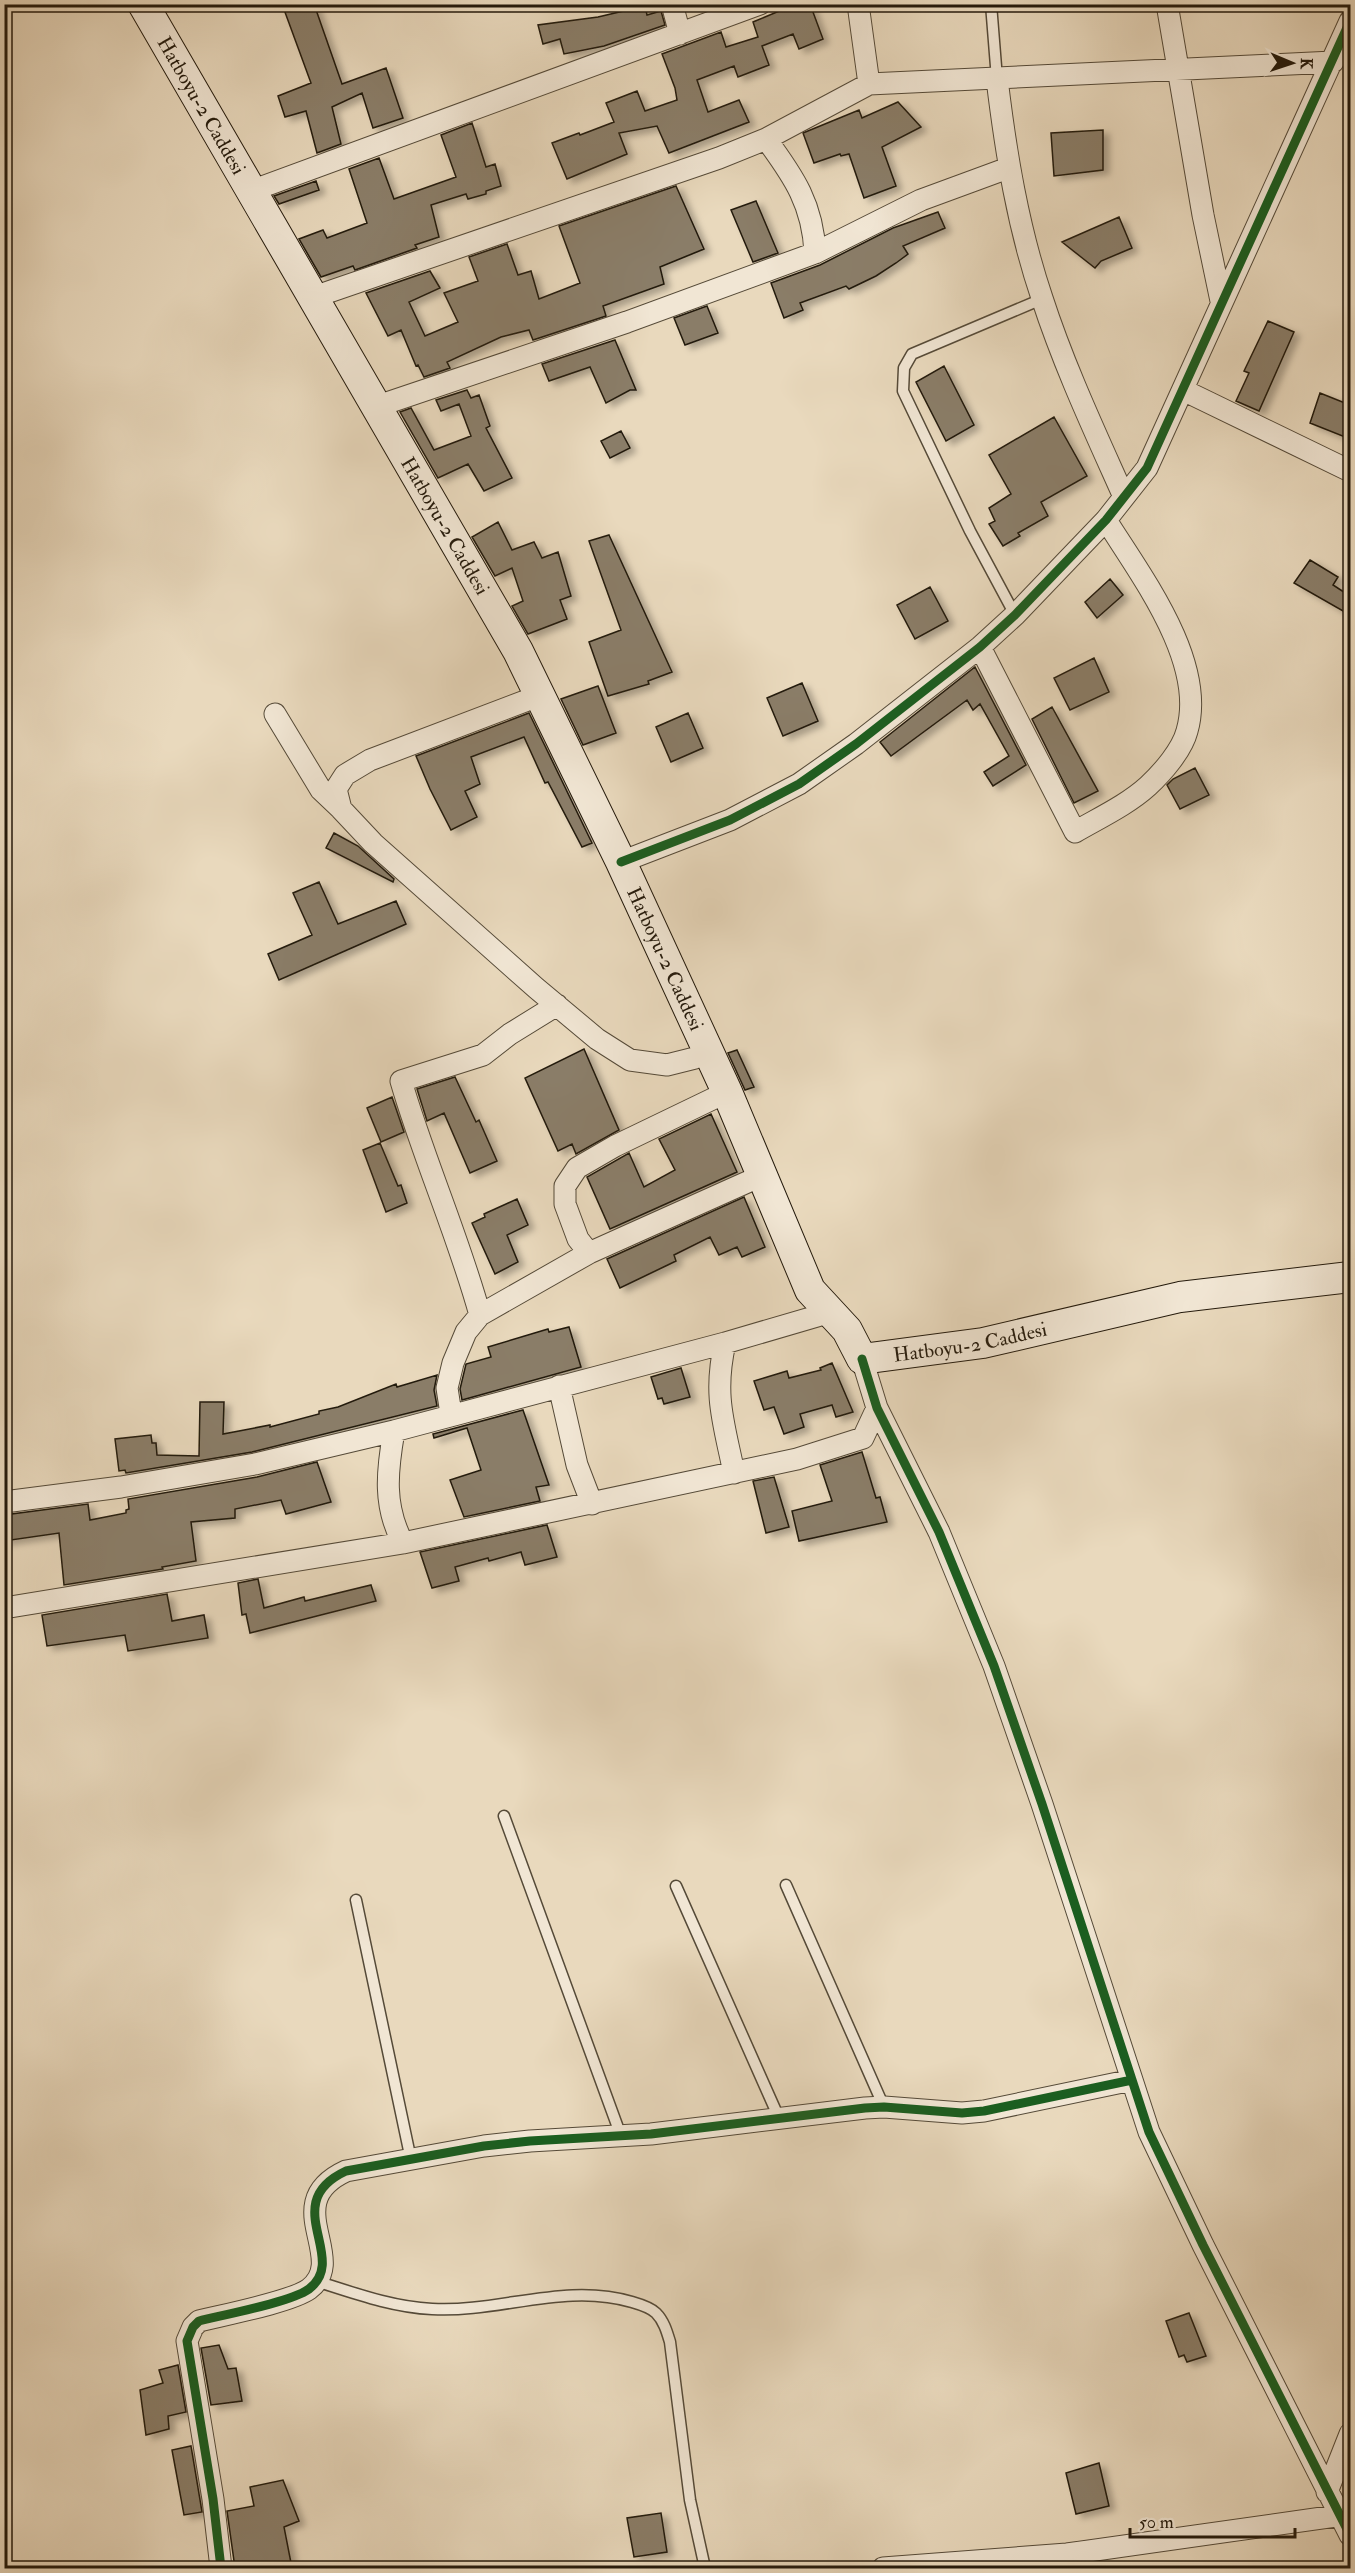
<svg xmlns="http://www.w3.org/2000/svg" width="1355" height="2573" font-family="'IM FELL Double Pica',serif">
	<defs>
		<filter id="shadow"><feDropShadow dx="6" dy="4" stdDeviation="3" flood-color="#0004"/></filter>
	</defs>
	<rect width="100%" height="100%" fill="#e9d9bd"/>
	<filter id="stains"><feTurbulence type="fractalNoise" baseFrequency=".00333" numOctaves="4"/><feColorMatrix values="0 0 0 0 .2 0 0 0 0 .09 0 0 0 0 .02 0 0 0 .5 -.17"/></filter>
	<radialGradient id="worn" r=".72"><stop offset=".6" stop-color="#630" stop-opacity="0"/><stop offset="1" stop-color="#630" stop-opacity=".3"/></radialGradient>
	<path fill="#8a7d68" stroke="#241a0c" stroke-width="1.5" filter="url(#shadow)" d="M282,4H314L342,84L386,68L403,118L373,128L362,93L332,107L341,144L317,153L306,111L285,117L278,96L311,83Z
		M796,4H810L823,39L799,49L793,34L762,46L769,65L738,77L734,66L697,80L708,112L739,100L749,122L669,153L657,126L619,133L627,154L567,179L552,143L579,133L580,135L614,122L606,103L637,91L645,111L677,100L675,88L662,54L721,32L726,47L758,37L753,22Z
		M645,6L647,15L661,11L665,25L604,46L564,54L560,39L543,44L538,25L598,17Z
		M898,102L921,127L882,147L896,186L864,198L849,154L841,156L840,154L814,163L803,133L859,110L862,118Z
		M472,123L486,167L495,164L501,186L486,191V194L468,199L466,194L431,205L439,237L415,245L417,248L355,270L353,266L321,277L299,239L323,230L327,238L367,223L349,169L379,158L394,199L456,177L441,135Z
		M1103,130V170L1054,176L1051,133Z
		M316,181L319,190L279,204L274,196Z
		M676,186L704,249L660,267L664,284L603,306L606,316L533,340L529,330L501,337L447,362L450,368L424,377L418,365L416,366L401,330L388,336L366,293L430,271L440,288L409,302L425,336L458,322L444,293L478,281L469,257L507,244L518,275L531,271L539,299L580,283L559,226Z
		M756,201L778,253L753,262L731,210Z
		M938,212L945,228L903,246L908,254L896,263L876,276L849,289L846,286L800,303L803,310L784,318L771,283L820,265L893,228Z
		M1119,217L1132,248L1101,261L1095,268L1062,242Z
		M707,306L718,333L685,345L674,318Z
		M1268,321L1294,332L1259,411L1236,401L1249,373L1244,371Z
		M615,340L636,390H630L606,403L590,367L549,381L542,364Z
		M944,366L974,425L946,441L916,382Z
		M467,390L471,398L479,395L490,426L486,428L512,478L484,491L468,464L438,478L400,412L411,408L434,450L471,436L459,404L441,411L436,400Z
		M1320,393L1350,405V439L1310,423Z
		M1054,417L1087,476L1041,502L1048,516L1018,533L1020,536L1003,546L989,524L995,521L989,508L1011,494L989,455Z
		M621,431L630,448L610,458L601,441Z
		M498,522L512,550L534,542L542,558L558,552L571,596L560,600L567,619L528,634L512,606L523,601L512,568L495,576L472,537Z
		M609,535L672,672L648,681L649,684L608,696L589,642L621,630L589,541Z
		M1310,560L1338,577L1333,585L1350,596V615L1294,583Z
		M1110,579L1123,595L1097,618L1085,602Z
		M930,587L948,621L915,639L897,605Z
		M1094,658L1109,692L1070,710L1054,678Z
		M975,667L1026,765L993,786L984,772L1009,756L980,704L973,710L967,700L891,756L880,742Z
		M802,683L818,721L783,736L767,698Z
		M598,686L616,733L583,745L561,699Z
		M1052,707L1098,791L1074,803L1032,719Z
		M529,713L592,843L582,847L548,782L545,783L524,737L471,757L480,784L465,791L477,817L451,830L430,789L416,756Z
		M688,713L703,748L671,762L656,727Z
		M1195,768L1209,795L1180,809L1167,785L1173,779Z
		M334,833L358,846L394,879L393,882L326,848Z
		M319,882L338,924L396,901L406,924L279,980L268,954L312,935L293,893Z
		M584,1049L619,1130L576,1154L572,1144L558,1151L525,1078Z
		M737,1050L754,1087L745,1090L728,1053Z
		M455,1077L476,1122L479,1120L497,1161L470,1173L444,1113L427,1121L417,1089Z
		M392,1097L404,1132L381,1142L367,1108Z
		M711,1114L737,1172L610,1229L587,1177L629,1153L644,1187L675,1170L659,1139Z
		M380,1143L398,1186L401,1185L407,1203L386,1212L363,1150Z
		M744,1197L765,1247L742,1257L737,1247L719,1255L710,1237L674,1255L676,1261L620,1288L607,1259Z
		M517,1199L528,1225L507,1235L518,1262L495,1274L472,1223L485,1217L484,1214Z
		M569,1327L581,1367L462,1400L460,1389L466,1364L491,1357L488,1347L548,1329L549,1332Z
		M832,1363L853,1412L836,1417L832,1405L800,1414L804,1427L784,1434L774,1407L764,1410L754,1381L787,1371L789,1378L821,1370L820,1368Z
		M681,1368L690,1397L664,1404L662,1398L658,1399L651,1377Z
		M437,1375L434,1390L437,1406L252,1452L126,1473L125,1470L119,1471L115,1439L151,1435L152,1443H156L157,1455L199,1456L200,1402H224L223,1434L270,1425V1427L319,1414V1411L338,1407L396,1384L397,1387Z
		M523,1410L549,1485L536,1487L540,1501L464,1517L450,1480L481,1470L467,1428L434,1438L433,1434Z
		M862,1452L876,1498L880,1497L887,1522L799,1541L792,1511L832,1501L820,1465Z
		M317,1462L331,1502L286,1514L281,1500L235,1509V1518L191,1522L196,1561L162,1567L163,1569L64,1585L59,1533L4,1541V1515L88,1504L90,1520L126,1513V1510L129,1509L128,1499L257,1477Z
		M774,1477L789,1527L766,1533L753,1481Z
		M547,1525L557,1557L525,1565L521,1552L489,1561L488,1558L455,1567L459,1581L432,1588L420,1552Z
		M258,1579L264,1608L304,1597L305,1601L371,1585L376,1601L250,1633L246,1614L242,1615L238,1583Z
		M167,1594L172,1621L204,1615L208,1638L128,1651L125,1635L47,1646L42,1615Z
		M1189,2313L1206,2356L1187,2362L1184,2355L1179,2357L1166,2321Z
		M219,2345L228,2369L236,2368L242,2401L211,2405L201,2348Z
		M178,2365L186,2412L168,2416L169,2429L146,2435L140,2390L163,2383L159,2370Z
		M191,2446L202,2512L184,2515L172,2450Z
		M1099,2463L1109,2506L1076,2514L1066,2473Z
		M283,2480L299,2521L284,2527L292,2568H235L227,2511L254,2506L250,2487Z
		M661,2513L667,2552L634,2557L627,2518Z"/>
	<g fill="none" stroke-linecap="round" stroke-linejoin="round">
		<defs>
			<path id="service" d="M991,4L997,79
				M1015,615L970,531L903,391L904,368L912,354L1042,299
				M504,1816L621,2136
				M786,1885L884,2107
				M676,1886L779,2118
				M356,1900L411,2160
				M316,2281C354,2293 392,2307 432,2309C499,2313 565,2282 632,2302C639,2304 651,2308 656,2313C664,2321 667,2332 670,2342L690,2500L705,2568"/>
			<path id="minor" d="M672,4L680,34
				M858,4L869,84
				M1167,4L1203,215L1221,301
				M997,79C1006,154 1018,227 1042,298C1064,366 1095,432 1124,497
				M766,139C794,177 813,205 815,253
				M251,191L760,4
				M314,297L719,158L766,139L869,84L1333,62
				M1183,390L1350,471
				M378,406L627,322L815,253L921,200L1008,168
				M980,647L1075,832C1099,818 1127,805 1148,786C1163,772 1182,750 1187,731C1207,662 1141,576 1106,520
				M541,695L370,760L345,775L336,789L341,809L373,843L536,988L597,1039L630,1060L667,1065L695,1058L708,1051
				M275,714L321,790L341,809
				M621,862L730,820L799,784L856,744L980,647L1015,615L1106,520L1147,468L1350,21
				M589,1253L763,1175
				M480,1315C458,1235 424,1160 401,1081L483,1055L510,1034L557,1005
				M725,1343C713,1396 724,1423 734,1473
				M862,1359L877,1408L939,1532L994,1666L1042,1804L1149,2132L1203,2245L1350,2535
				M559,1386L577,1465L592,1504
				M451,1414L447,1388L453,1363L466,1332L480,1315L589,1253L578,1239L565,1204V1186L577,1168L615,1146L727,1092
				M394,1431C387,1471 383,1506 403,1543
				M4,1502L121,1487L255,1464L394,1431L725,1343L831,1312
				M4,1608L403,1543L797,1459L863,1438L877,1408
				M1327,2492L1350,2434
				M221,2568L213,2499L187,2341L193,2327L199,2321C223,2315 291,2302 309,2289C350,2258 277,2203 346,2171L484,2146L530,2141L651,2134L865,2108L884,2107L962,2113L984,2111L1132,2080
				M883,2568L1067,2554L1350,2514"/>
			<g id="secondary">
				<path id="s1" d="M143,4L518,651L621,862L727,1092L810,1290L847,1330L862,1359L983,1343L1180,1297L1350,1277"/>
			</g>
		</defs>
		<use href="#service" stroke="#554a38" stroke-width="13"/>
		<use href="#minor" stroke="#554a38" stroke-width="23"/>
		<use href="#secondary" stroke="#241a0c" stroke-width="32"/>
		<use href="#service" stroke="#f1e6d4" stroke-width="10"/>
		<use href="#minor" stroke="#f1e6d4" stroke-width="21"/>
		<use href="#secondary" stroke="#f1e6d4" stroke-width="30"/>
		<defs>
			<path id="cycleway" d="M621,862L730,820L799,784L856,744L980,647L1015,615L1106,520L1147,468L1350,21
				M862,1359L877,1408L939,1532L994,1666L1042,1804L1149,2132L1203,2245L1350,2535
				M221,2568L213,2499L187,2341L193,2327L199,2321C223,2315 291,2302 309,2289C350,2258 277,2203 346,2171L484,2146L530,2141L651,2134L865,2108L884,2107L962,2113L984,2111L1132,2080"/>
		</defs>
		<use href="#cycleway" stroke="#f1e6d4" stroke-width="13"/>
		<use href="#cycleway" stroke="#1b5e20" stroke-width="9"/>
	</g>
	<g text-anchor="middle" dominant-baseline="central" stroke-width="6" stroke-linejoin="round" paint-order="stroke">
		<g font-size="20" fill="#241a0c" stroke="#f1e6d4">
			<text stroke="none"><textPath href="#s1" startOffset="117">Hatboyu-2 Caddesi</textPath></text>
			<text stroke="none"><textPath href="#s1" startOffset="603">Hatboyu-2 Caddesi</textPath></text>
			<text stroke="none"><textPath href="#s1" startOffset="1089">Hatboyu-2 Caddesi</textPath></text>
			<text stroke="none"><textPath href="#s1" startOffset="1647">Hatboyu-2 Caddesi</textPath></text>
		</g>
	</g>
	<rect width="1355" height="2573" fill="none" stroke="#e9d9bd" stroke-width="24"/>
	<rect x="6" y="6" width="1343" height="2561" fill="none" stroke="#241a0c" stroke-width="3"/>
	<rect x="12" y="12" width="1331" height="2549" fill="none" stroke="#241a0c" stroke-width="1.5"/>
	<g transform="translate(1292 63) rotate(92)" stroke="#f1e6d4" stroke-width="4.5" paint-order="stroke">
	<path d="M0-4.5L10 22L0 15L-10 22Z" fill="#241a0c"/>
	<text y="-9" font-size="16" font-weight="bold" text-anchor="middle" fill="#241a0c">K</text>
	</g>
	<path d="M1130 2528v9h165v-9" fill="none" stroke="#241a0c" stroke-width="3"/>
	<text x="1139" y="2528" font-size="18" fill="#241a0c" stroke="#f1e6d4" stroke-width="4.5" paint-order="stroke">50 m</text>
	<rect width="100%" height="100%" filter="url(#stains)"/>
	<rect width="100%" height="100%" fill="url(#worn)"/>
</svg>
